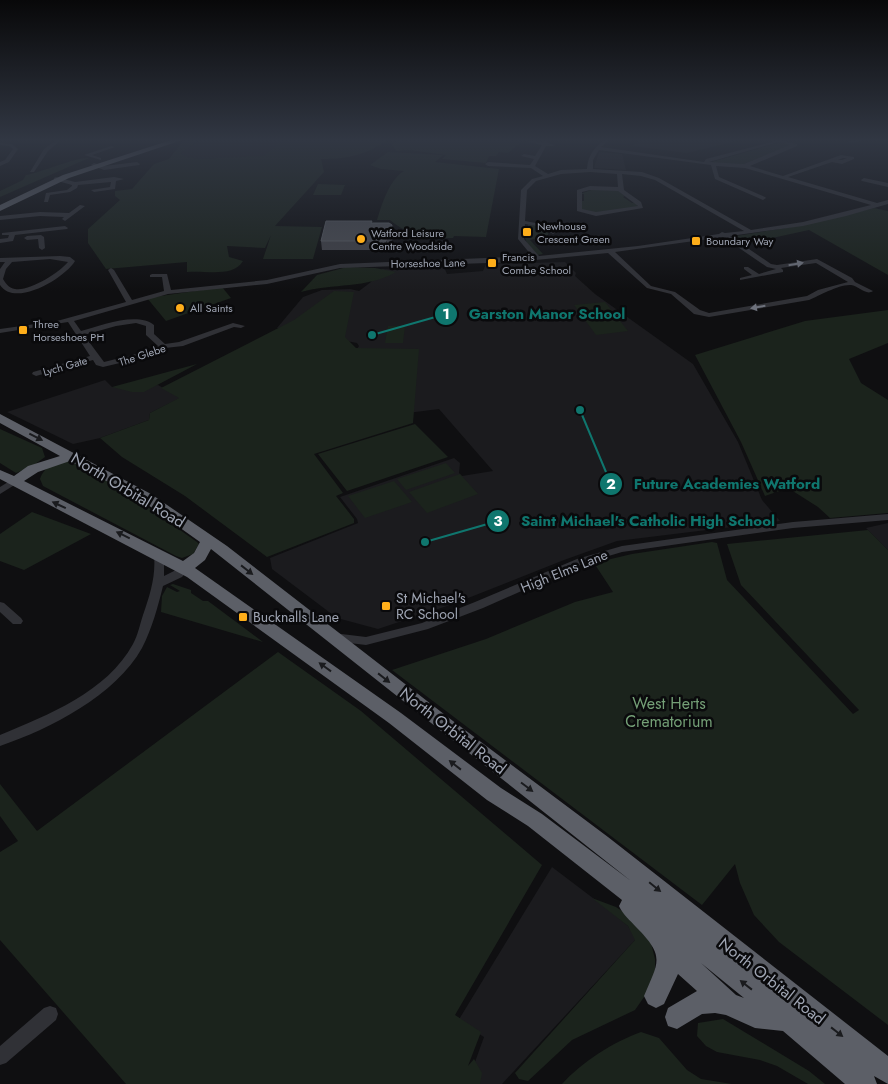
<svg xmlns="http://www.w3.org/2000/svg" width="888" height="1084" font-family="Jost,sans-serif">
	<rect width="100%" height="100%" fill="#0f0f11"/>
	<path fill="#1b1b1e" d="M201,139H305L271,157L199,159L186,158L181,153Z
		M644,139H726L741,140L687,153L632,146Z
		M599,152L622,154L626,170L594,168Z
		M565,262L576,273L575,276L595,294L693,364L738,442L762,500L780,521L617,541L564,560L453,604L378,629L337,618L272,569L270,558L358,523L357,519L340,497L454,458L460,463L459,473L462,476L493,471L439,409L400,414L334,385L359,346L357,343L277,328L303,297L322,290L350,289L359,291L371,282L380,270L383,269L396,270L443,265L447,274L483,271L486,264Z
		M105,380L112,387L158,385L180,398L150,413L149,420L100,438L73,444L7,412Z
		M888,523V550L866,528Z
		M552,867L614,914L628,926L636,939L502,1084H467L484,1037L458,1021Z"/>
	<path fill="#1b231c" d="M190,139H201L181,153L186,157L199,159L264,156L281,141L289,139H525L508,153L499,152L496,156H489L486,163L442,159L446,155L409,150L396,151L392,145L396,141L389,139C366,155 349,159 321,159L324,172L275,226L322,227L313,259H263L271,235L265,248L227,246L229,257L243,261C233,278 205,270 187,272V262L106,269L88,243V229L120,200L115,196V191L132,189L154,164L169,159L182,142Z
		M781,142L792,145L744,164L708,163Z
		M388,152L443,155L435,162L499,169L486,237L454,236L453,238C429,238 408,236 390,220H377C382,204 389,180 404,171L381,169L370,165Z
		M89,158L0,197V191L23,180L26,175C42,172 76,157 89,158Z
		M318,184L345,185L341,195H313Z
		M591,190H617L625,196L623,197L632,203L636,202L638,208L599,213L581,210V201H584V194H580Z
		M874,208L888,211V275L809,230L740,245L730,237L804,225Z
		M528,224L549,229L548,235L530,240L543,254L538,255L527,244L524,234L527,233Z
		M347,267L375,268L396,272C367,289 333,283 301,292L317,275Z
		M222,287L231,298L166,321L147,298Z
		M334,291L354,292L345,337L356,348L419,349L413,423L314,454L343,493L336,496L354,519V523L267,557L185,496L122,457L100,438L149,420L150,413L179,398L161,388L294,320Z
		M605,302L628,331L596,335L574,305Z
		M888,310V343L849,359L861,383L888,400V513L830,518L818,507L788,488L765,496L741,442L695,355L805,321Z
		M388,326H405L403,343H385Z
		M197,364L144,392H132L112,387Z
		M415,424L448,457L347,491L318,454Z
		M0,429L42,448L45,457L31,467L16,473L0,463Z
		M68,460L118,486L197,542L199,544L193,554L182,558L176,556L43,486L40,479C45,465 54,464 68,460Z
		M446,463L455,473L406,490L397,479Z
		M460,474L478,494L427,513L409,492Z
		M394,481L412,502L365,518L348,496Z
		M32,512L91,534L24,570L0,561V534Z
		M868,530L888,550V1025L779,942L754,915L740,883L735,864L702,905L392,670L486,639L575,602L613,592L594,563L632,554L712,542L717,543L727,580L853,714L859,710L741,585L727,544Z
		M173,584L191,590V593L203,601H208L263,642L161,612L162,596L167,587L177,592L180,591L170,585Z
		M278,652L361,711L542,865L455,1015L481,1032L468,1066L474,1059L482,1073L480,1084H126L0,940V852L18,841L0,816V784L37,831Z
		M592,898L616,907L634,919L651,943L655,959V974L651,987L635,1010L572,1040L528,1081L519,1079L515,1073L635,940L628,926Z
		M723,1019L809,1071L825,1084H808L777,1066L760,1060L717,1052L706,1046L697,1036L698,1023Z
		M641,1032L659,1038L687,1070L701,1079L732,1084H562C582,1062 613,1042 641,1032Z"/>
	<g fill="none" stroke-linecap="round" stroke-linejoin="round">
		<path fill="#303136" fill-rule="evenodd" d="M57,139H62L48,151L34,172H30L44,149Z
			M606,139H611L601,147L704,162L706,159L779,140L797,144V146L750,166L783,176L841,155L854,157V159L842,164L832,162L788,177L877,203L888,200V204L846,216L803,226L730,236L771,264L777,265L817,259L852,278L855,282L873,291C866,296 859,286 851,285C839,284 819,296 809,300L709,317L694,314L671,294L647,288L608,253L515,262L340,268L267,284L168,294L74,321L81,331C100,326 137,311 154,325V334L165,344L179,342L233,323L245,326L241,328L234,327L183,346L165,348L158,354L103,367L96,365L93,360L36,376L32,374L33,372L90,356L68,322L0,333V329L57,321L126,302L108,270L111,268L114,270L132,300L164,291L162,277H150V275L152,274H167L171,290L267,280L340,264L532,256L518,239L521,190L532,179L543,176L531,168L488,166L485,164L488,162L530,165L534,159L521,156L524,154L535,156L542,145L528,142L530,141L543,142L546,141L548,143L555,145L553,146H546L535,166L548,174L561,170L587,169C588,154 595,147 606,139ZM779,142L790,145L744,164L709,162ZM599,150L711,165L715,179L763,200L766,198L765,197L719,177L716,166L745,168L871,205L803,222L751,230L659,178L642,172L593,169V160ZM843,158H847L842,160H838ZM590,172L617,174L618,187L590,186L577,190V211L596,216L643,208L641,202L624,190L622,174L641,176L655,180L744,231L725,233L722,232L719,234L638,246L539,256L524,239L525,224L542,227L553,234L556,232L546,225L525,221L527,190L536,181L561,174ZM590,190L618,191L638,206L596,212L582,209V192ZM723,237L767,267L776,269L759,274L748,267H744V269L752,275L740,278V280L783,272V270L781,268L816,263L848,282L818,290L807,296L709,313L700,310L675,292L651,286L615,252ZM136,323L146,326V335L158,346L152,350L104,362L84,335L116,326Z
			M861,139H871L849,143L847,142Z
			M882,139H888V141L882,140Z
			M0,143L12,144L18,149L9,162L0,166V162L5,160L13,149L9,146L0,145Z
			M111,146L115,147L92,155L101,158V160L84,155Z
			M137,162L140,164L139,165L104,170L91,165L94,163L104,166Z
			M56,177L75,182L114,177L124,179L116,181L115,189L94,192L91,190L110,187L111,182L78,185L77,188L70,192L50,195L48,202H44L46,193L67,190L72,186V185L54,180V178Z
			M864,178L888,183V187L862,181L861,180Z
			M80,205L85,206L65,221L62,219L64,217L40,216L0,220V216L40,212L69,213Z
			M65,226L68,228L67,229L15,235L13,241L0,243V239L8,238L9,235H2V233Z
			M41,235L44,237L45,248L42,250L39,248L38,239L27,240L24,238L27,236Z
			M60,256L70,257L75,261C65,278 15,308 0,285V269L5,262H0V258ZM50,259L68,262C60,272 29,292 15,289C9,288 6,284 3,279L6,269L12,262Z
			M13,479L16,480L18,482L16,484L0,494V487Z
			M888,514V520L793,528L622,552L585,563L483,608L428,629L366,645L333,641L329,640L327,637L329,634L333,633L366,637L422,623L475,602L577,559L622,546L793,522Z
			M159,552L164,555V576L174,571L181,566H189L190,568L182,577L163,586C158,606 152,629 142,648C116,695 50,729 0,746V735C48,715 107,692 133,644C138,635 140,624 143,615C150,595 156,576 154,555Z
			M0,602L4,603L21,618L23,621L21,624H13L0,612Z
			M50,1006L56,1008L58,1014L56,1020L6,1063L0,1065V1046L44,1008Z"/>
		<path fill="#5c5f67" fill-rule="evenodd" d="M174,139H185L69,178L0,211V205L63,175Z
			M0,414L151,494L227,546L449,718L608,837L888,1056V1084L874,1076L877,1084H845L783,1031L755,1028L726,1015L715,1013L702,1014L677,1029L668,1026L665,1017L668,1008L697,991L678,974L664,1004L656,1008L648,1004L644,996C658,962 666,957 636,927C630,920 623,915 619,906L622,900L528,826L487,800L389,723L187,577L0,479V470L14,476L28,466L60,456L0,423ZM70,461L141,500L200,542L194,553L183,561L24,481L38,472ZM211,549L631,881L542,814L501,788L401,713L195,568L205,560ZM701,963L744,998L736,995Z"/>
	</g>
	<path fill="#424349" d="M392,225V234L391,246H387L386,250H322L321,241Z"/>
	<path fill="#292a2e" d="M392,225V234L391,246L390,237Z
		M387,237V246L386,250V241Z"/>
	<path fill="#4c4e54" stroke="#595c63" d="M326,221H372L371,223H389L392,225L390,237H387L386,241H321Z"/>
	<defs><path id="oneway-solid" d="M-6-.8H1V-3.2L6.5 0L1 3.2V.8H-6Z" transform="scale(1.25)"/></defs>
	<g fill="#6d717b">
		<use href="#oneway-solid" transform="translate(796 264) rotate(-10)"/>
		<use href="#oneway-solid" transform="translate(758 307) rotate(170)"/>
	</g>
	<g fill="#1a1b1e">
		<use href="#oneway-solid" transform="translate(36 437) rotate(27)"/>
		<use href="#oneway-solid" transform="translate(59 505) rotate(-155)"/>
		<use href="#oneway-solid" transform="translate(123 535) rotate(-154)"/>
		<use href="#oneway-solid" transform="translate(247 570) rotate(38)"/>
		<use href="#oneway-solid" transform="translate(325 667) rotate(-144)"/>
		<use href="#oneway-solid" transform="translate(384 678) rotate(38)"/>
		<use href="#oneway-solid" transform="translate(455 765) rotate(-142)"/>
		<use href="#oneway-solid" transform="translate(527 787) rotate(37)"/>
		<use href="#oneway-solid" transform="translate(655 887) rotate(39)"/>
		<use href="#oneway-solid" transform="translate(746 985) rotate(-142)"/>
		<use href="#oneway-solid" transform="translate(837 1032) rotate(38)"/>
	</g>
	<linearGradient id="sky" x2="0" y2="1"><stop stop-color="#080809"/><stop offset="0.48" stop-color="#313743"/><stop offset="1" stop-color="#313743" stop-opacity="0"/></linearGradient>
	<rect width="888" height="291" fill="url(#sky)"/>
	<g fill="#feae1a" stroke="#0a0a0c" stroke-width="2">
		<rect x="522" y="227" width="10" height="10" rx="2.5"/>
		<circle cx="361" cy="239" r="5"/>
		<rect x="691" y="236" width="10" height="10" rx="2.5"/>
		<rect x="487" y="258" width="10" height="10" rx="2.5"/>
		<circle cx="180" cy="308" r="5"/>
		<rect x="18" y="325" width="10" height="10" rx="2.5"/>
		<rect x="381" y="601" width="10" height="10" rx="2.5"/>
		<rect x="238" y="612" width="10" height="10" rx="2.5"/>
	</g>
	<g text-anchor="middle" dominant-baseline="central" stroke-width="5" stroke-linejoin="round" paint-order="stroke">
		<g font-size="11" fill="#9fa5b3" stroke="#0a0a0c" text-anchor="start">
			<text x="537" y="226">Newhouse<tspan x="537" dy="13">Crescent Green</tspan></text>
			<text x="371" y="233">Watford Leisure<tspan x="371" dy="13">Centre Woodside</tspan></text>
			<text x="706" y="241">Boundary Way</text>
			<text x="502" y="257">Francis<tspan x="502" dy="13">Combe School</tspan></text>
			<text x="190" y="308">All Saints</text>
			<text x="33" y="324">Three<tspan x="33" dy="13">Horseshoes PH</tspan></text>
		</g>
		<g font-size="11" fill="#9fa5b3" stroke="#0a0a0c">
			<text transform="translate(428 263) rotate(-1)">Horseshoe Lane</text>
			<text transform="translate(142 355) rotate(-18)">The Glebe</text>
			<text transform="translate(65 366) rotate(-16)">Lych Gate</text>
		</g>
		<g font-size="14" fill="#9fa5b3" stroke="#0a0a0c">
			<text transform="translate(564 571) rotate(-22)">High Elms Lane</text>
		</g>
		<g font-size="14" fill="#9fa5b3" stroke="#0a0a0c" text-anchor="start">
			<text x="396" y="598">St Michael's<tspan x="396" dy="16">RC School</tspan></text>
			<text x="253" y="617">Bucknalls Lane</text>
		</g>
		<g font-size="16" fill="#9fa5b3" stroke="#0a0a0c">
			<text transform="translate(128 490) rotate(31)">North Orbital Road</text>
			<text transform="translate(453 731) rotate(38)">North Orbital Road</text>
			<text transform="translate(772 981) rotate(38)">North Orbital Road</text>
		</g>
		<g font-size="16" fill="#749f76" stroke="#0a0a0c">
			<text x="669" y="703">West Herts<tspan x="669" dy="18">Crematorium</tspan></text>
		</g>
	</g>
	<path fill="none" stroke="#0f766e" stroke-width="2" d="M372 335L446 314M580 410L611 484M425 542L498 521"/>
	<g fill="#0f766e" stroke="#0a0a0c" stroke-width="2">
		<circle cx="372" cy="335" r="5"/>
		<circle cx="580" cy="410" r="5"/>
		<circle cx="425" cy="542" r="5"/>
		<circle cx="446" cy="314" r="12"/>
		<circle cx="611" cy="484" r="12"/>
		<circle cx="498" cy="521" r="12"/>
	</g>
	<g font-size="15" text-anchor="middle" font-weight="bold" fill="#fff">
		<text x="446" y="319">1</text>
		<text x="611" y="489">2</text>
		<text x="498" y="526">3</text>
	</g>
	<g font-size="15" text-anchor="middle" font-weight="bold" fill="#0f766e" stroke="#0a0a0c" stroke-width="5" stroke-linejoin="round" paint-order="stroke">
		<text x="547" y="319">Garston Manor School</text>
		<text x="727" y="489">Future Academies Watford</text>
		<text x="648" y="526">Saint Michael's Catholic High School</text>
	</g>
</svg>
